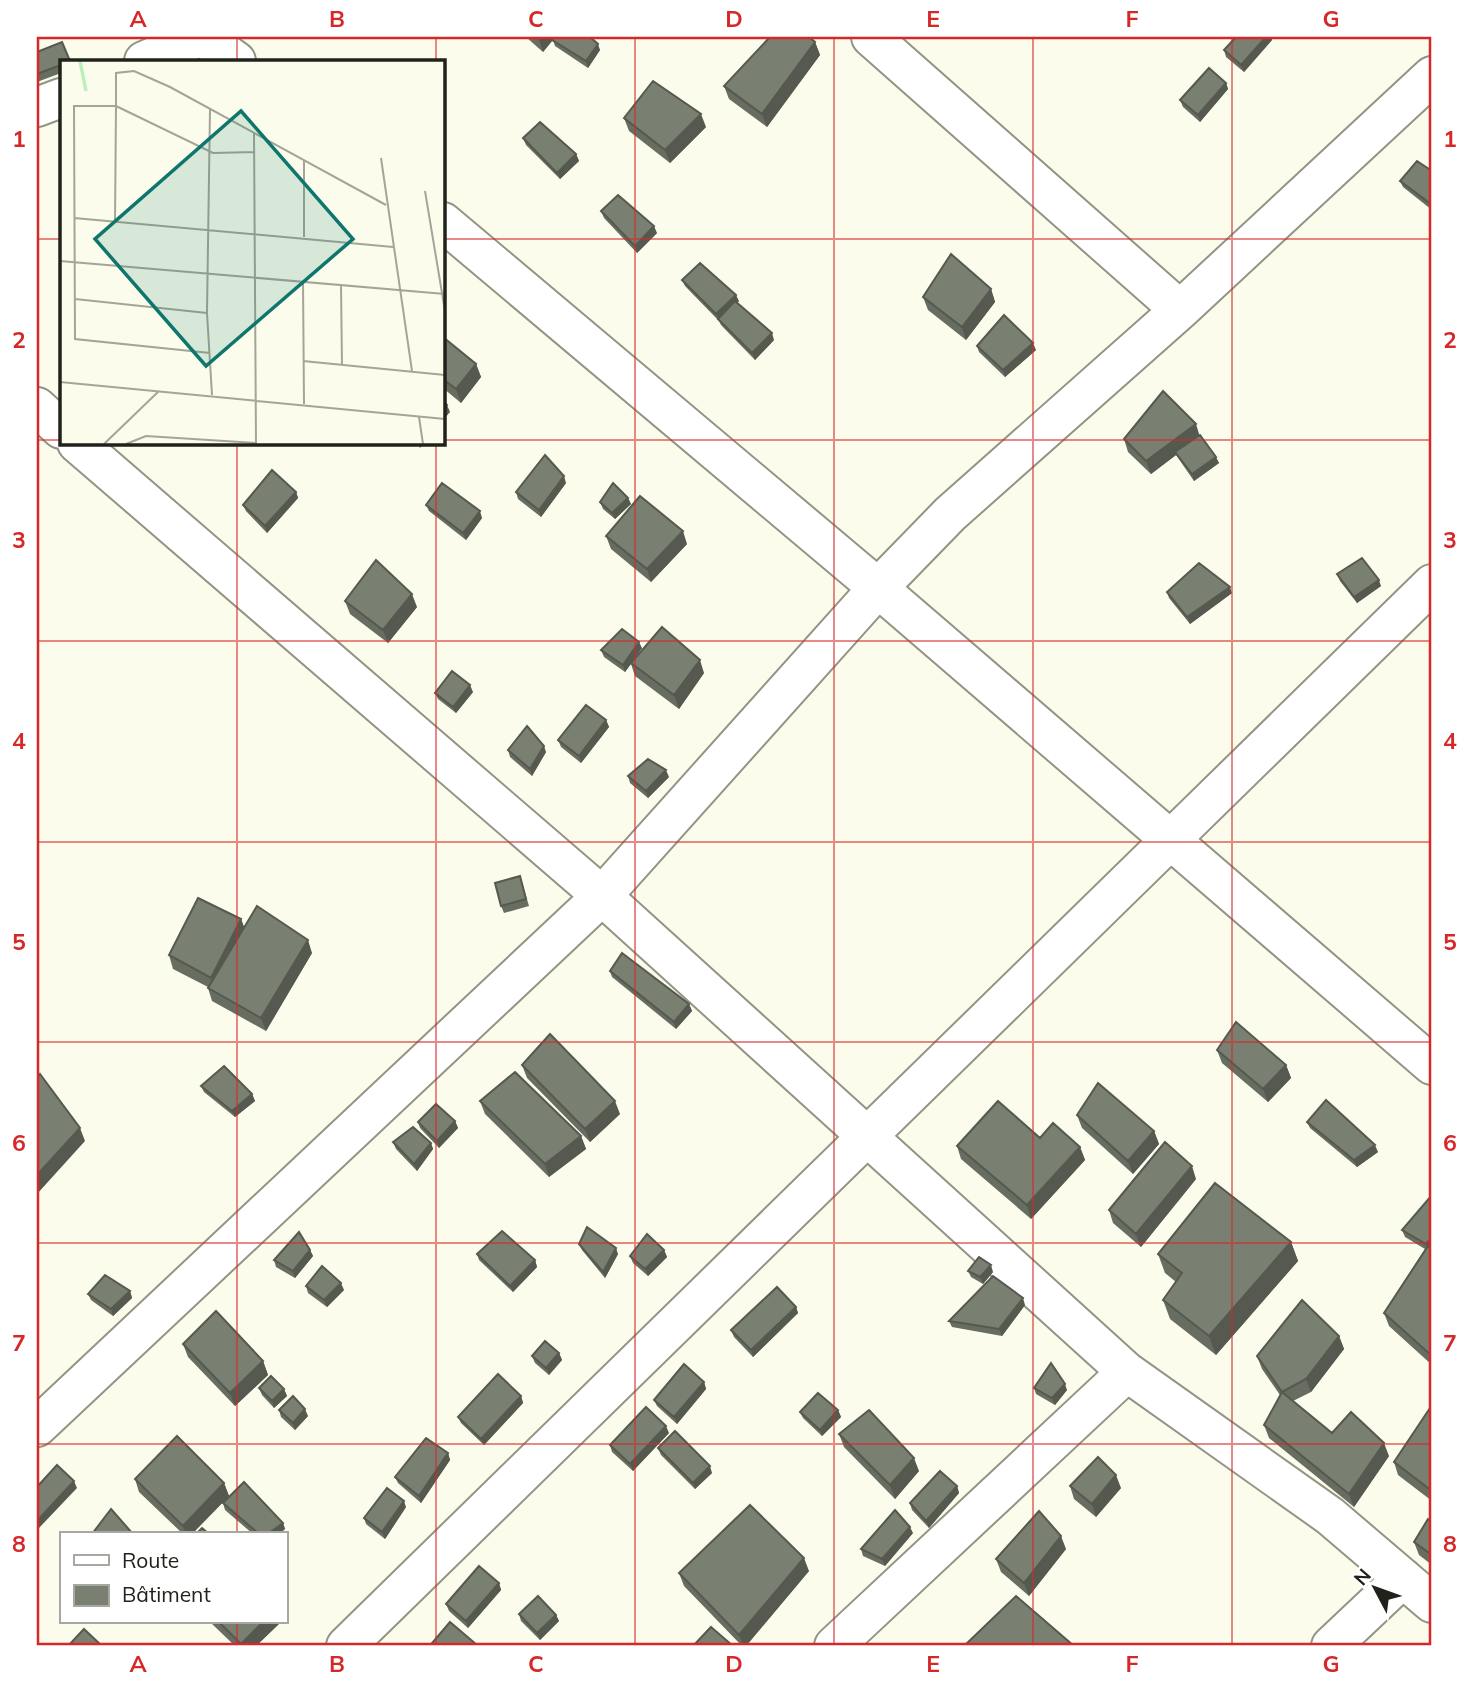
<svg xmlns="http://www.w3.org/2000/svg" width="1469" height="1683" font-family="Mulish,sans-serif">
	<rect width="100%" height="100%" fill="#fbfceb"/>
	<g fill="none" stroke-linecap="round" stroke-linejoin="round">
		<defs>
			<path id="minor" d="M203,37L236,61
				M871,37L1180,310
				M144,61L199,37
				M37,107L61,98
				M443,222L878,588L1432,1065
				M37,407L61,429
				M77,443L602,896L1127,1372L1330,1516L1432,1603
				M37,1427L602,896L878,588L950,514L1180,310L1432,76
				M346,1646L1432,584
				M834,1646L1127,1372
				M1331,1646L1403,1578"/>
		</defs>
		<use href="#minor" stroke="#949485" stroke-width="42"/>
		<use href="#minor" stroke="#fff" stroke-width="38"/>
	</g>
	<path fill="#686d61" d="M526,37H590L600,50L588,68L555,46L553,40L543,52Z
		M1236,37H1271L1272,40L1244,72L1226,57L1224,50Z
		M815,42L820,55L767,127L729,99L724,86Z
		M37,52L61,61V73L37,82Z
		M1226,83L1228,89L1200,122L1183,107L1180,100Z
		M624,118L706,127L670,163L629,131Z
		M523,138L576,154L579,161L560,179L526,145Z
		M1432,171V210L1403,187L1400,181Z
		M601,211L657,233L637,253L604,218Z
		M682,280L739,301L737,303L774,340L755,360L721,325L719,321L685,286Z
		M991,289L995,302L966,340L928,310L923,297Z
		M443,337L476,364L481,377L461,403L443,388Z
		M977,346L1036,350L1005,377L979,352Z
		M1200,435L1219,463L1194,481L1176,455L1151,474L1128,452L1124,439Z
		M566,483L541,517L518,499L516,492Z
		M296,492L298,498L267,533L246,511L243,505Z
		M628,498L631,504L615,519L603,509L600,502Z
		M426,505L482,518L466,540L429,511Z
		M606,536L687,544L651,582L611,549Z
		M1337,574L1381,586L1357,603L1340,581Z
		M1167,592L1232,593L1190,624L1169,598Z
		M345,601L417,607L388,643L350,614Z
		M642,648L635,657L704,673L679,709L635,676L631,664L625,672L604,657L601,650Z
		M473,692L456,713L438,699L435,693Z
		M606,720L609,727L581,763L561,747L558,740Z
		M508,750L546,752L532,776L510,757Z
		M628,776L669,777L648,798L630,783Z
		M520,876L529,906L504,913L501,906Z
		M241,919L244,927L312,953L266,1031L212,1001L208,988V987L173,969L169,955Z
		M610,971L689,1004L692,1011L676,1029L612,977Z
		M1217,1050L1286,1065L1291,1078L1268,1102L1222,1063Z
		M522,1065L620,1114L590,1142L527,1078Z
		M201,1086L252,1094L255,1101L235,1117L204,1092Z
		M480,1101L581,1136L586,1149L549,1177L485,1114Z
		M1077,1115L1154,1131L1159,1144L1133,1174L1082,1128Z
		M455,1121L458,1128L439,1148L420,1128L418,1122Z
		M1307,1122L1378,1152L1357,1167L1310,1128Z
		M393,1142L431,1143L433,1149L417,1171L396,1149Z
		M957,1146L1080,1147L1085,1160L1031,1219L961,1159Z
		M1196,1179L1141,1247L1113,1223L1109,1210Z
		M1432,1195L1430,1248L1432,1250V1365L1389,1326L1384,1313L1425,1249L1405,1237L1402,1230Z
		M1291,1242L1298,1261L1216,1355L1170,1319L1163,1300L1176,1282L1165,1273L1158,1254Z
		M579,1244L618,1254L605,1278L582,1250Z
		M310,1250L313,1256L295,1278L276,1267L274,1260Z
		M664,1250L667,1257L648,1276L633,1263L630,1256Z
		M477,1254L535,1260L537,1267L513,1292L479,1260Z
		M968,1271L993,1272L983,1284L971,1277Z
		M306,1286L344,1290L327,1307L308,1293Z
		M130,1291L132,1298L113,1316L91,1300L88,1294Z
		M1025,1305L1002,1336L952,1327L949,1321Z
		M796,1307L798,1313L753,1357L734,1337L731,1330Z
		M1339,1336L1344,1349L1311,1392L1293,1401L1332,1433L1389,1456L1354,1507L1269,1438L1264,1425L1280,1395L1262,1369L1257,1356Z
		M183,1344L263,1361L268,1375L235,1406L188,1357Z
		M559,1353L562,1360L549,1375L535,1363L532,1356Z
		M704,1382L706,1389L677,1424L657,1406L654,1400Z
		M259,1388L284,1389L287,1396L274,1408L262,1395Z
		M1034,1388L1067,1390L1055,1405L1036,1394Z
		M521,1396L523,1403L484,1445L461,1423L458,1417Z
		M1432,1405V1501L1398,1475L1394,1462Z
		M279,1410L308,1416L295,1430L281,1417Z
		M838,1410L841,1417L822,1436L803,1418L800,1412Z
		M669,1433L633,1471L612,1452L610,1445Z
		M839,1434L919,1471L895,1499L844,1447Z
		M658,1448L712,1473L695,1489L661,1455Z
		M448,1453L450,1460L421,1503L398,1483L395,1477Z
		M135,1479L224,1483L229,1496L192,1534H183L139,1492Z
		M957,1486L959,1493L929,1528L912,1510L910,1503Z
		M1070,1486L1121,1488L1096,1517L1074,1499Z
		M223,1503L283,1523L285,1529L279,1534H253L225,1510Z
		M406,1507L385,1539L366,1524L364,1518Z
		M1432,1522V1565L1419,1555L1414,1542Z
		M913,1533L885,1566L863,1556L861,1549Z
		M1066,1549L1029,1596L1001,1572L996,1559Z
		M809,1571L746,1646H742L684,1586L679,1573Z
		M499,1583L501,1590L468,1628L449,1611L446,1604Z
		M519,1614L556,1615L559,1621L540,1640L521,1621Z
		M210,1622H281L256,1646H235Z"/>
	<path fill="#55594f" d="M540,37H555L543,52L539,39Z
		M1266,37H1271L1272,40L1244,72L1241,65Z
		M815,42L820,55L767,127L762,114Z
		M598,44L600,50L588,68L586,61Z
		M1226,83L1228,89L1200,122L1198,115Z
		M701,114L706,127L670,163L665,150Z
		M576,154L579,161L560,179L557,173Z
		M654,226L657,233L637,253L635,246Z
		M991,289L995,302L966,340L962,327Z
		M736,295L739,301L719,321L716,314Z
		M772,333L774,340L755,360L752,353Z
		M1033,343L1036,350L1005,377L1003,370Z
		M476,364L481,377L461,403L456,389Z
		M447,405L450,412L443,420V411Z
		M1196,424L1200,437L1175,452L1176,455L1151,474L1146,461Z
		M418,443H424L420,448Z
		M1216,457L1219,463L1194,481L1192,474Z
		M564,476L566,483L541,517L539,510Z
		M296,492L298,498L267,533L265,526Z
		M628,498L631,504L615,519L612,513Z
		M480,511L482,518L466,540L463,533Z
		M683,531L687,544L651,582L647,569Z
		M1379,580L1381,586L1357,603L1354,597Z
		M1230,587L1232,593L1190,624L1187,617Z
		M412,594L417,607L388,643L383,630Z
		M639,642L642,648L625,672L623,665Z
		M700,660L704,673L679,709L674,695Z
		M470,685L473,692L456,713L453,707Z
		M606,720L609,727L581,763L579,756Z
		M544,746L546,752L532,776L530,769Z
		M666,770L669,777L648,798L646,791Z
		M241,919L246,932L216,991L211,978Z
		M308,940L312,953L266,1031L261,1018Z
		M689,1004L692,1011L676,1029L674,1022Z
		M1286,1065L1291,1078L1268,1102L1263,1089Z
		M252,1094L255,1101L235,1117L232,1111Z
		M615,1101L620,1114L590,1142L585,1129Z
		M455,1121L458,1128L439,1148L437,1141Z
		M80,1128L85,1141L37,1194V1175Z
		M1154,1131L1159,1144L1133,1174L1128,1161Z
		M581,1136L586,1149L549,1177L545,1164Z
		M431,1143L433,1149L417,1171L414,1164Z
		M1375,1145L1378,1152L1357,1167L1354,1160Z
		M1080,1147L1085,1160L1031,1219L1027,1205Z
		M1192,1166L1196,1179L1141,1247L1136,1234Z
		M1432,1237V1246L1429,1251L1426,1244Z
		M1291,1242L1298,1261L1216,1355L1209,1336Z
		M616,1248L618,1254L605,1278L603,1272Z
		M310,1250L313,1256L295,1278L293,1271Z
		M664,1250L667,1257L648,1276L645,1269Z
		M535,1260L537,1267L513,1292L510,1286Z
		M991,1265L993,1272L983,1284L980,1277Z
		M341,1283L344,1290L327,1307L324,1300Z
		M130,1291L132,1298L113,1316L111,1309Z
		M1023,1298L1025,1305L1002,1336L999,1329Z
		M796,1307L798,1313L753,1357L751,1350Z
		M1339,1336L1344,1349L1311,1392L1306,1379Z
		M559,1353L562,1360L549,1375L546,1368Z
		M263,1361L268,1375L235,1406L230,1393Z
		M704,1382L706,1389L677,1424L674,1417Z
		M1065,1384L1067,1390L1055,1405L1052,1398Z
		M284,1389L287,1396L274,1408L272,1401Z
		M521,1396L523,1403L484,1445L481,1439Z
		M305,1409L308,1416L295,1430L293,1423Z
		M838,1410L841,1417L822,1436L820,1430Z
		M666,1426L669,1433L633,1471L630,1464Z
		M1384,1443L1389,1456L1354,1507L1349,1494Z
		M448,1453L450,1460L421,1503L419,1496Z
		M914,1458L919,1471L895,1499L890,1485Z
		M710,1466L712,1473L695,1489L693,1483Z
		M1116,1475L1121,1488L1096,1517L1092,1504Z
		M74,1481L77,1488L39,1528L37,1521Z
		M224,1483L229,1496L192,1534H186L183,1526Z
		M957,1486L959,1493L929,1528L926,1521Z
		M404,1501L406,1507L385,1539L382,1532Z
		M283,1523L285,1529L279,1534H268Z
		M910,1527L913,1533L885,1566L882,1559Z
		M1061,1536L1066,1549L1029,1596L1024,1583Z
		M804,1558L809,1571L746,1646H743L739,1635Z
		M499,1583L501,1590L468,1628L466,1621Z
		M556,1615L559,1621L540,1640L537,1633Z
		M263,1622H281L256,1646H242L241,1644Z"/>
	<path fill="#797f71" stroke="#55594f" stroke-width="2" d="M554,37H590L598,44L586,61L552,40Z
		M770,37H809L815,42L762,114L724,86Z
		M1236,37H1266L1241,65L1224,50Z
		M62,42L70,61H61V65L37,74V52Z
		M1209,68L1226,83L1198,115L1180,100Z
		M653,81L701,114L665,150L624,118Z
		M540,122L576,154L557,173L523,138Z
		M1417,161L1432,171V201L1431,204L1400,181Z
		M618,195L654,226L635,246L601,211Z
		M951,254L991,289L962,327L923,297Z
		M700,263L736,295L716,314L682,280Z
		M735,301L772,333L752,353L718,319Z
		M1004,315L1033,343L1003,370L977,346Z
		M443,337L476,364L456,389L443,379Z
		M1163,391L1196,424L1146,461L1124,439Z
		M443,400L447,405L443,411Z
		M1200,435L1216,457L1192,474L1175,452Z
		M545,455L564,476L539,510L516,492Z
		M272,470L296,492L265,526L243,505Z
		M442,483L480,511L463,533L426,505Z
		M613,483L628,498L612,513L600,502Z
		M640,496L683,531L647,569L606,536Z
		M1362,558L1379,580L1354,597L1337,574Z
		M376,560L412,594L383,630L345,601Z
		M1199,563L1230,587L1187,617L1167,592Z
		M662,627L700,660L674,695L631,663Z
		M622,629L639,642L623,665L601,650Z
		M452,671L470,685L453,707L435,693Z
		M586,705L606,720L579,756L558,740Z
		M527,726L544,746L530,769L508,750Z
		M648,759L666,770L646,791L628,776Z
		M520,876L526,899L501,906L495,883Z
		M198,898L241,919L211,978L169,955Z
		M257,906L308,940L261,1018L208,988Z
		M622,953L689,1004L674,1022L610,971Z
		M1236,1022L1286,1065L1263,1089L1217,1050Z
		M550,1034L615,1101L585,1129L522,1065Z
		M224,1066L252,1094L232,1111L201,1086Z
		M515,1072L581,1136L545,1164L480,1101Z
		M40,1074L80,1128L37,1175V1078Z
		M1098,1083L1154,1131L1128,1161L1077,1115Z
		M1326,1100L1375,1145L1354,1160L1307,1122Z
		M998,1101L1040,1138L1053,1123L1080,1147L1027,1205L957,1146Z
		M436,1104L455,1121L437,1141L418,1122Z
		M413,1127L431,1143L414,1164L393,1142Z
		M1165,1142L1192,1166L1136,1234L1109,1210Z
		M1215,1183L1291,1242L1209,1336L1163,1300L1182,1273L1158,1254Z
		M1432,1195V1237L1426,1244L1402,1230Z
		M587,1227L616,1248L603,1272L579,1244Z
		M502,1231L535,1260L510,1286L477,1254Z
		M299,1232L310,1250L293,1271L274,1260Z
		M647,1234L664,1250L645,1269L630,1256Z
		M1428,1246L1432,1250V1356L1384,1313Z
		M979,1257L991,1265L980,1277L968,1271Z
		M322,1266L341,1283L324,1300L306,1286Z
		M105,1275L130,1291L111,1309L88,1294Z
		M993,1276L1023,1298L999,1329L949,1321Z
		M777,1287L796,1307L751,1350L731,1330Z
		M1302,1300L1339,1336L1306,1379L1282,1392L1257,1356Z
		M216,1311L263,1361L230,1393L183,1344Z
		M545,1341L559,1353L546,1368L532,1356Z
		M1051,1363L1065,1384L1052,1398L1034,1388Z
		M684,1364L704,1382L674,1417L654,1400Z
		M498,1374L521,1396L481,1439L458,1417Z
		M271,1376L284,1389L272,1401L259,1388Z
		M1282,1392L1332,1433L1351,1412L1384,1443L1349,1494L1264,1425Z
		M818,1393L838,1410L820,1430L800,1412Z
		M293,1396L305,1409L293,1423L279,1410Z
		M1432,1405V1491L1394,1462Z
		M646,1407L666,1426L630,1464L610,1445Z
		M869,1410L914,1458L890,1485L839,1434Z
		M675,1431L710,1466L693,1483L658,1448Z
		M177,1436L224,1483L183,1526L135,1479Z
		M426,1438L448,1453L419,1496L395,1477Z
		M1098,1457L1116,1475L1092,1504L1070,1486Z
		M57,1465L74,1481L37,1521V1487Z
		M940,1471L957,1486L926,1521L910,1503Z
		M244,1482L283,1523L268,1534H259L223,1503Z
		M387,1488L404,1501L382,1532L364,1518Z
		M750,1505L804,1558L739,1635L679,1573Z
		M111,1509L133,1534H92Z
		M895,1510L910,1527L882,1559L861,1549Z
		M1039,1511L1061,1536L1024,1583L996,1559Z
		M1428,1519L1432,1522V1555L1414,1542Z
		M202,1528L209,1534H196Z
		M479,1566L499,1583L466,1621L446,1604Z
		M538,1596L556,1615L537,1633L519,1614Z
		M1016,1596L1074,1646H964Z
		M219,1622H263L241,1644Z
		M450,1622L477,1645L475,1646H436L432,1643Z
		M711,1627L733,1646H693Z
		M84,1629L102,1646H68Z"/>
	<path fill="none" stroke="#d62828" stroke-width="2" stroke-opacity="0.55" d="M237,37V61M436,37V61M635,37V1646M834,37V1646M1033,37V1646M1232,37V1646M37,239H61M443,239H1432M37,440H61M443,440H1432M237,443V1534M436,443V1646M37,641H1432M37,842H1432M37,1042H1432M37,1243H1432M37,1444H1432M237,1622V1646"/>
	<g transform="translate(60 60)">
		<rect width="385" height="385" fill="#fbfceb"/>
		<path fill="none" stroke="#b8f1bc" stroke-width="3.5" d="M20,1L26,31"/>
		<path fill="none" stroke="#a4a598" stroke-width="2" d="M150,49L147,253L152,335M194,72L196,384M195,92L153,93L56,46V13L74,11L110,27L326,145M321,98L352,311M365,131L385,251M14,158L333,187M55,162L56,46H14L15,279L150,293M244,177V101M0,201L385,234M243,221L244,344M281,225L282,305M15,239L147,253M243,301L385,315M0,322L385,359M359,357L363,384M44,384L99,331M66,384L86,376L196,383"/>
		<path fill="#0f766e" fill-opacity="0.15" stroke="#0f766e" stroke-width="3.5" d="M181,51L293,179L146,306L35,179Z"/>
		<rect width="385" height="385" fill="none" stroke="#22221c" stroke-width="3.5"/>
	</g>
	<rect width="1469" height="1683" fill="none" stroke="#ffffff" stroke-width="77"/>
	<rect x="60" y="1532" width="228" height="91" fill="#ffffff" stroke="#a7a7a4" stroke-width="2"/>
	<rect x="74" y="1555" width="35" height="10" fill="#ffffff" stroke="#a7a7a4" stroke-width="2"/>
	<text x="122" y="1568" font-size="21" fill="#22221c">Route</text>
	<rect x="74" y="1585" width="35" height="21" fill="#797f71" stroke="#a7a7a4" stroke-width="2"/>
	<text x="122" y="1602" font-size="21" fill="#22221c">Bâtiment</text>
	<g transform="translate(1375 1588) rotate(311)" stroke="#ffffff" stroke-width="5" paint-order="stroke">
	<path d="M0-5L12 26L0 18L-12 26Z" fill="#22221c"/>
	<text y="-10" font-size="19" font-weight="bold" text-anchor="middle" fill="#22221c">N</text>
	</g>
	<rect x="38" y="38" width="1392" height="1606" fill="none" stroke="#d62828" stroke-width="2.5"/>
	<g font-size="23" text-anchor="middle" font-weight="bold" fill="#d62828">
		<text x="138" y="27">A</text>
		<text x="337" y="27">B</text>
		<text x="536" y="27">C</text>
		<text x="734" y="27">D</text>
		<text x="933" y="27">E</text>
		<text x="1132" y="27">F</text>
		<text x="1331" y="27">G</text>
		<text x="19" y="147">1</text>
		<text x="1450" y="147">1</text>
		<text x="19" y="348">2</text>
		<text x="1450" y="348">2</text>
		<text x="19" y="548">3</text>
		<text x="1450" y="548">3</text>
		<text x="19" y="749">4</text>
		<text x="1450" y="749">4</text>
		<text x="19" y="950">5</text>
		<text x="1450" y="950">5</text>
		<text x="19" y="1151">6</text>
		<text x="1450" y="1151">6</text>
		<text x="19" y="1351">7</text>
		<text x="1450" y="1351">7</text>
		<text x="19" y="1552">8</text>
		<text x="1450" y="1552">8</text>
		<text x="138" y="1672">A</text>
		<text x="337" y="1672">B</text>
		<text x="536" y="1672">C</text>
		<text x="734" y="1672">D</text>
		<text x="933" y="1672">E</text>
		<text x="1132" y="1672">F</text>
		<text x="1331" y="1672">G</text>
	</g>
</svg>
